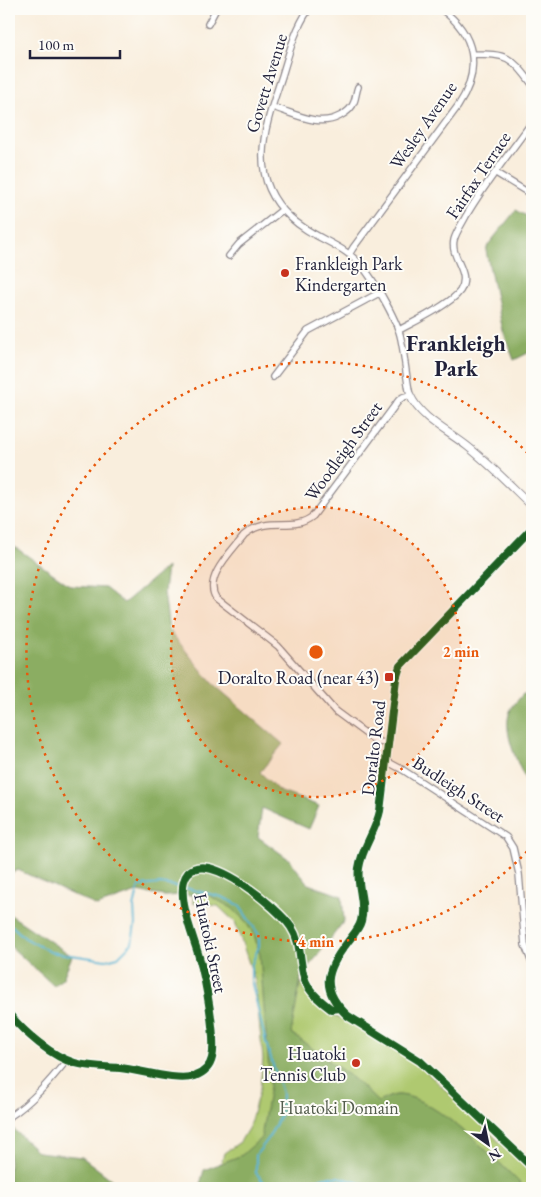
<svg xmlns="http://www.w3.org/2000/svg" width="541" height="1197" font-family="'EB Garamond',serif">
	<rect width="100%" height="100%" fill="#fdfcf7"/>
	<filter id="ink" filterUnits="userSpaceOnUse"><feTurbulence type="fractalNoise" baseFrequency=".02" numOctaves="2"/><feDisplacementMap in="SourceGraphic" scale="10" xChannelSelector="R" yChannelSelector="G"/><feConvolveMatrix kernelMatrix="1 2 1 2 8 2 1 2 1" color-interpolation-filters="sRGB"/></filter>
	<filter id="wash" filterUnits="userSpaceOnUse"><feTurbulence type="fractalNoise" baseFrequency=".0096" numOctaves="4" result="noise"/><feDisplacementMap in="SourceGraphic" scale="20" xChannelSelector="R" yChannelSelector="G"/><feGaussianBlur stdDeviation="1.12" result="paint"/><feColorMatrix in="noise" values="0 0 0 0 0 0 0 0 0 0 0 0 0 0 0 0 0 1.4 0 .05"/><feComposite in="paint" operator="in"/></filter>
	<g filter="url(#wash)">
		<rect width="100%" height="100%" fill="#f9eedd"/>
		<path fill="#afc96f" stroke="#687655" d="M204,872L298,975L303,987L314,1001L329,1014L362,1026L412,1058L532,1173V1188H224L219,1170L224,1153L240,1142L249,1127L260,1088L263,1059L255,981L235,922L218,906L193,903L194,877Z"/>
		<path fill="#8bad62" stroke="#56684e" d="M516,210L532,219V351L514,360L503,331L486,251L488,245Z
			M9,543L71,586L105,588L124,603L167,567L164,592L169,630L212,683L283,744L260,772L279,791L319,806L309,829L262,808L258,837L290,860L308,884L342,896L344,921L315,959L302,973L291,1033L354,1079L378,1102C385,1099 393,1094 400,1095C435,1097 500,1163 525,1188H199L204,1170L242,1155L261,1138L270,1086L260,955L254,935L245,921L232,908L206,894L165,896L137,892L97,906L18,870L9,874Z
			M523,694H532V794C523,773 499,732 511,709C514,704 519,699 523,694Z
			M9,914L72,956L63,978L54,986L9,945Z
			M9,1125L38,1152L82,1157L120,1186L121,1188H9Z"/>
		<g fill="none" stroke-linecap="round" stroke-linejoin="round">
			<path stroke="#54b3d3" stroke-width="2" d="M185,888L222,897L239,905L259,935V946L251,966V979L266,1043L282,1093L281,1114L268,1139L256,1155V1173L269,1188
				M9,923L25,938L50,952L106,960L118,957L132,943L135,924L134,907L139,886L160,884L181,887
				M295,1188L325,1177H339L377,1188"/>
		</g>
	</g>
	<g filter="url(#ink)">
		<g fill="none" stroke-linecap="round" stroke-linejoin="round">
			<defs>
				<path id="minor" d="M309,9C295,29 289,53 282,76C266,125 245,175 290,217C315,241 344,242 366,271C377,286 398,322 401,339C405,358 406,377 410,395L403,397L399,400L313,516C292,533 269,514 244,535C232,551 203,578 216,598L278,646L335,711L377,742L388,743
					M208,24L216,9
					M472,54C507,54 511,56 532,84
					M272,107C294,113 318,128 340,116C346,113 352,108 354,102C356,97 356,92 358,87
					M496,173L532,195
					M350,253L353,248L458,106C482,70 476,34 441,9
					M229,256L239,244L282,210
					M399,330C414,322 451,304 460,291C472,272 450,259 454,240C456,232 462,224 466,216C485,183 510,153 532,122
					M273,377L308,331L379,293
					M532,528L400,666L396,679L380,811C376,831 362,847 359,868C356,886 366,902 361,921C359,929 352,936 347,943C325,971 320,990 348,1016L420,1061L532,1167
					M386,763H390L403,770L506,837L513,848L519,874L525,945L532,963
					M9,1014C24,1032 52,1057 75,1063C89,1067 105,1067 120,1068C140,1070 177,1082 195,1076C203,1073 210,1067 212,1058C217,1039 205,977 199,957C194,938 173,891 188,873C209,849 279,909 291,927C304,946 297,969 309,988C314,996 323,1003 331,1009L340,1008
					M9,1117C32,1102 50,1081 67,1060"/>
				<path id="tertiary" d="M410,395C420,418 448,431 467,446C490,464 511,486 532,506"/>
			</defs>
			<use href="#minor" stroke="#8e888c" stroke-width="8"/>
			<use href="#tertiary" stroke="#8e888c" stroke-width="9"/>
			<use href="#minor" stroke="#fff" stroke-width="5.5"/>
			<use href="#tertiary" stroke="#fff" stroke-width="7"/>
			<defs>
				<path id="cycleway" d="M532,528L400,666L396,679L380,811C376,831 362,847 359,868C356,886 366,902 361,921C359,929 352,936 347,943C325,971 320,990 348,1016L420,1061L532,1167
					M9,1014C24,1032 52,1057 75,1063C89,1067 105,1067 120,1068C140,1070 177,1082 195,1076C203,1073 210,1067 212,1058C217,1039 205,977 199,957C194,938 173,891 188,873C209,849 279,909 291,927C304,946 297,969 309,988C314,996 323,1003 331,1009L340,1008"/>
			</defs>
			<use href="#cycleway" stroke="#fdfcf7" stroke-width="11"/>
			<use href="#cycleway" stroke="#1b5e20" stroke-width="8"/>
		</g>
	</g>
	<circle cx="316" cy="652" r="145" fill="#e8590c" fill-opacity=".12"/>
	<g fill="none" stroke="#e8590c" stroke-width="2.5" stroke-dasharray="2.5 5">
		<circle cx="316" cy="652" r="145"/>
		<path d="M532 846A290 290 0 1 1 532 458"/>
	</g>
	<g fill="#c8321e" stroke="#fdfcf7" stroke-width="2">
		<circle cx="285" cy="273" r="5"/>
		<rect x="384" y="672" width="10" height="10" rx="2.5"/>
		<circle cx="356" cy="1063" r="5"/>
	</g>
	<g text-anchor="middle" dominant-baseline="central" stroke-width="4" stroke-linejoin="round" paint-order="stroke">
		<g font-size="18" fill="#22223b" stroke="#fdfcf7">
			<text transform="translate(266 83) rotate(-73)">Govett Avenue</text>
			<text transform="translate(423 125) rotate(-55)">Wesley Avenue</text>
			<text transform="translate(478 175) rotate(-56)">Fairfax Terrace</text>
			<text transform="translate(343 451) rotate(-54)">Woodleigh Street</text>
			<text transform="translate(373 748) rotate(-83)">Doralto Road</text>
			<text transform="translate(459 789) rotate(33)">Budleigh Street</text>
			<text transform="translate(211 943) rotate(78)">Huatoki Street</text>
		</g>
		<g font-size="18" fill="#22223b" stroke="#fdfcf7" text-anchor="end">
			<text x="295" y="263" text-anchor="start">Frankleigh Park<tspan x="295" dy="21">Kindergarten</tspan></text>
			<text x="379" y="677">Doralto Road (near 43)</text>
			<text x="346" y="1053">Huatoki<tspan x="346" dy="21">Tennis Club</tspan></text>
		</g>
		<g font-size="18" fill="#535c4d" stroke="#fdfcf7">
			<text x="339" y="1107">Huatoki Domain</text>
		</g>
		<g font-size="22" font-weight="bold" fill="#22223b" stroke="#fdfcf7">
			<text x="456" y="343">Frankleigh<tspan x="456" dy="25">Park</tspan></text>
		</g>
	</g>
	<circle cx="316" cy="652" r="8" fill="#e8590c" stroke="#fdfcf7" stroke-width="2.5"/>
	<g font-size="15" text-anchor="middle" font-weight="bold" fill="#e8590c" stroke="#fdfcf7" stroke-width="4" stroke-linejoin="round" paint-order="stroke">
		<text x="461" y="657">2 min</text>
		<text x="316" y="947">4 min</text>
	</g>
	<rect width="541" height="1197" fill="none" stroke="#fdfcf7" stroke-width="30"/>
	<g transform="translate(488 1144) rotate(147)" stroke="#fdfcf7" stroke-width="4" paint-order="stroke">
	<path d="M0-4L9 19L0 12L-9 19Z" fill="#22223b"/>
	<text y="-8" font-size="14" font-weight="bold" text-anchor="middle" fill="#22223b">N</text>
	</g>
	<path d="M30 50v8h90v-8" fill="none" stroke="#22223b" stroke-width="2.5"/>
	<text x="38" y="50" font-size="15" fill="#22223b" stroke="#fdfcf7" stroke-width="4" paint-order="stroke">100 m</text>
</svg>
